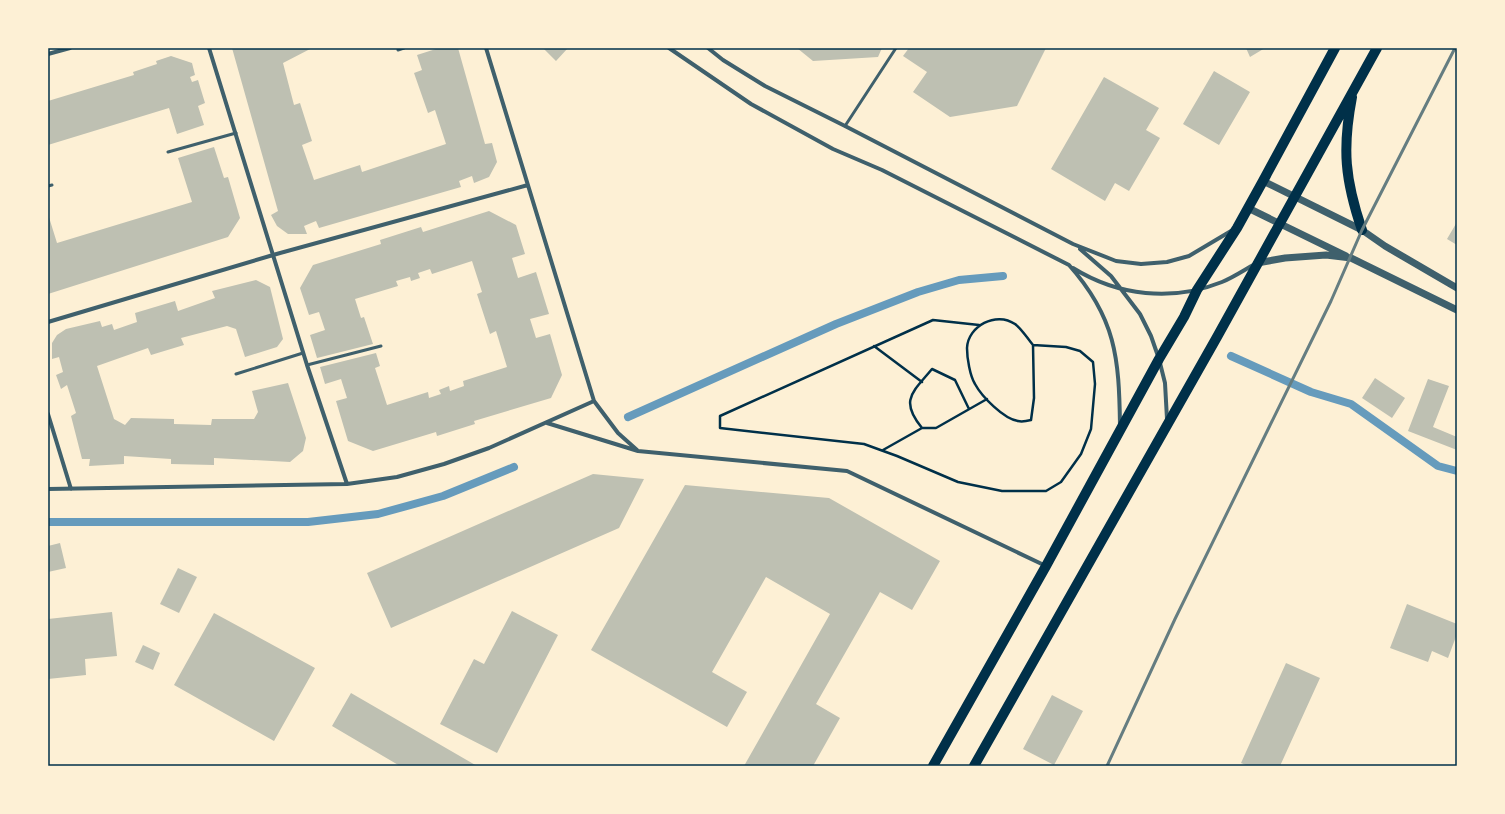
<svg xmlns="http://www.w3.org/2000/svg" width="1505" height="814" font-family="Rubik,sans-serif">
	<rect width="100%" height="100%" fill="#fdf0d5"/>
	<g fill="none" stroke-linecap="round" stroke-linejoin="round">
		<path stroke="#669bbc" stroke-width="8" d="M1231,356L1311,392L1351,404L1438,466L1457,471
			M628,417L836,324L918,292L959,280L1003,276
			M48,522H308L378,514L443,496L514,467"/>
	</g>
	<path fill="#bec0b2" d="M232,48H312L283,63L294,105L300,103L312,141L302,145L314,180L360,165L362,172L446,144L435,110L428,113L414,73L422,70L417,55L439,48H458L485,144L492,143L497,162L489,177L474,183L472,176L459,181L461,187L319,228L316,221L304,226L307,234H288L277,226L271,215L278,211Z
		M543,48H568L556,61Z
		M797,48H882L878,57L813,61Z
		M909,48H1046L1017,106L950,117L913,92L927,72L903,56Z
		M1246,48H1265L1250,57Z
		M171,56L192,63L195,75L190,77L192,82L198,80L205,103L198,106L204,125L177,134L169,108L48,145V101L134,75L133,72L157,64L156,61Z
		M1214,71L1250,92L1219,145L1183,124Z
		M1104,77L1159,108L1146,130L1160,138L1129,191L1115,183L1105,201L1051,169Z
		M214,147L224,178L228,177L240,218L228,237L48,294V214L57,243L192,202L178,158Z
		M489,211L516,225L525,254L512,258L518,278L536,272L549,314L530,319L536,338L550,334L562,375L551,398L474,421L475,424L437,436L436,432L373,451L348,441L336,401L347,398L341,379L325,384L320,367L376,353L380,366L375,368L387,405L428,392L429,398L441,394L439,390L449,386L450,391L464,386L463,381L507,367L496,331L490,334L477,294L482,292L472,261L432,274L430,269L418,273L420,278L411,281L410,277L396,281L398,286L355,299L361,318L364,317L373,344L317,358L310,335L325,330L319,312L309,315L300,288L313,265L381,244L380,240L421,227L423,232Z
		M1457,222V245L1447,239Z
		M256,280L270,287L283,339L277,347L245,357L236,329L227,326L181,338L184,345L151,355L148,348L97,366L114,419L125,425L131,418L174,419V424L211,425L212,419H254L258,412L252,391L288,383L306,438L303,451L290,462L214,458V465L171,464V459L124,456V464L89,466L90,459H82L71,416L76,413L67,385L61,389L56,375L63,372L59,357L52,359V343L57,335L66,329L100,321L102,327L112,324L114,330L137,322L135,313L175,301L178,311L215,298L212,291Z
		M1375,378L1405,398L1392,418L1362,398Z
		M1428,379L1449,386L1433,427L1457,437V450L1408,431Z
		M593,474L644,479L619,528L391,628L367,573Z
		M685,485L829,498L940,561L912,610L880,592L816,704L840,718L813,766H744L830,614L766,577L712,672L747,692L727,727L591,650Z
		M60,543L66,568L48,572V546Z
		M178,568L197,577L179,613L160,604Z
		M1407,604L1457,624V634L1448,658L1432,651L1428,662L1390,648Z
		M512,611L558,635L497,753L440,724L474,659L484,664Z
		M112,612L117,656L85,659L86,675L48,679V619Z
		M214,613L315,668L274,741L174,685Z
		M143,645L160,653L153,670L135,662Z
		M1286,663L1320,678L1280,766H1248L1241,763Z
		M351,693L477,766H400L332,726Z
		M1052,695L1083,711L1054,765L1023,749Z"/>
	<g fill="none" stroke-linecap="round" stroke-linejoin="round">
		<path stroke="#003049" stroke-width="2.5" d="M979,325L933,320L720,416V428L864,444L897,456L958,482L1002,491H1046L1061,482L1081,454L1091,429L1095,384L1093,362L1080,351L1066,347L1033,345C1027,338 1022,329 1015,324C996,311 968,326 967,348C967,358 970,376 975,384C982,397 1004,419 1018,421C1022,422 1027,421 1031,420L1034,398L1033,345
			M874,346L922,382
			M922,428C899,400 913,392 932,369L955,380L969,409
			M883,450L922,428H936L987,399"/>
		<path stroke="#3f606c" stroke-width="3" d="M398,50L404,48
			M845,126L896,48
			M168,152L236,133
			M48,186L52,185
			M307,365L381,346
			M236,374L303,353"/>
		<path stroke="#3f606c" stroke-width="4" d="M209,48L307,365L347,484
			M669,48L751,104L833,149L882,170L1069,265C1116,318 1119,358 1120,425
			M708,48L723,60L765,86L845,126L1073,244L1116,261L1141,264L1167,262L1189,256L1231,231
			M48,54L70,48
			M1080,249L1111,276L1140,314L1151,336L1159,359L1165,383L1167,419
			M1073,268C1118,296 1172,302 1222,282C1234,277 1244,270 1255,264
			M48,322L273,255L528,185
			M594,401L618,433L637,450
			M48,414L71,489
			M547,423L638,451L847,471L1046,566
			M48,489L347,484L397,477L444,464L489,448L594,401L486,48"/>
		<path stroke="#3f606c" stroke-width="7" d="M1263,181L1362,230L1385,246L1457,288
			M1248,208L1346,256
			M1257,263L1285,258L1326,255L1351,258L1457,310"/>
		<path stroke="#003049" stroke-width="10" d="M1352,97C1342,149 1345,180 1362,230
			M933,766L1046,566L1159,359L1184,317L1197,290L1237,228L1263,181L1335,48
			M974,766L1217,337L1377,48"/>
		<path stroke="#657d81" stroke-width="3" d="M1107,766L1175,619L1331,301L1362,230L1455,48"/>
	</g>
	<rect width="1505" height="814" fill="none" stroke="#fdf0d5" stroke-width="98"/>
	<rect x="49" y="49" width="1407" height="716" fill="none" stroke="#003049" stroke-width="1.5"/>
</svg>
